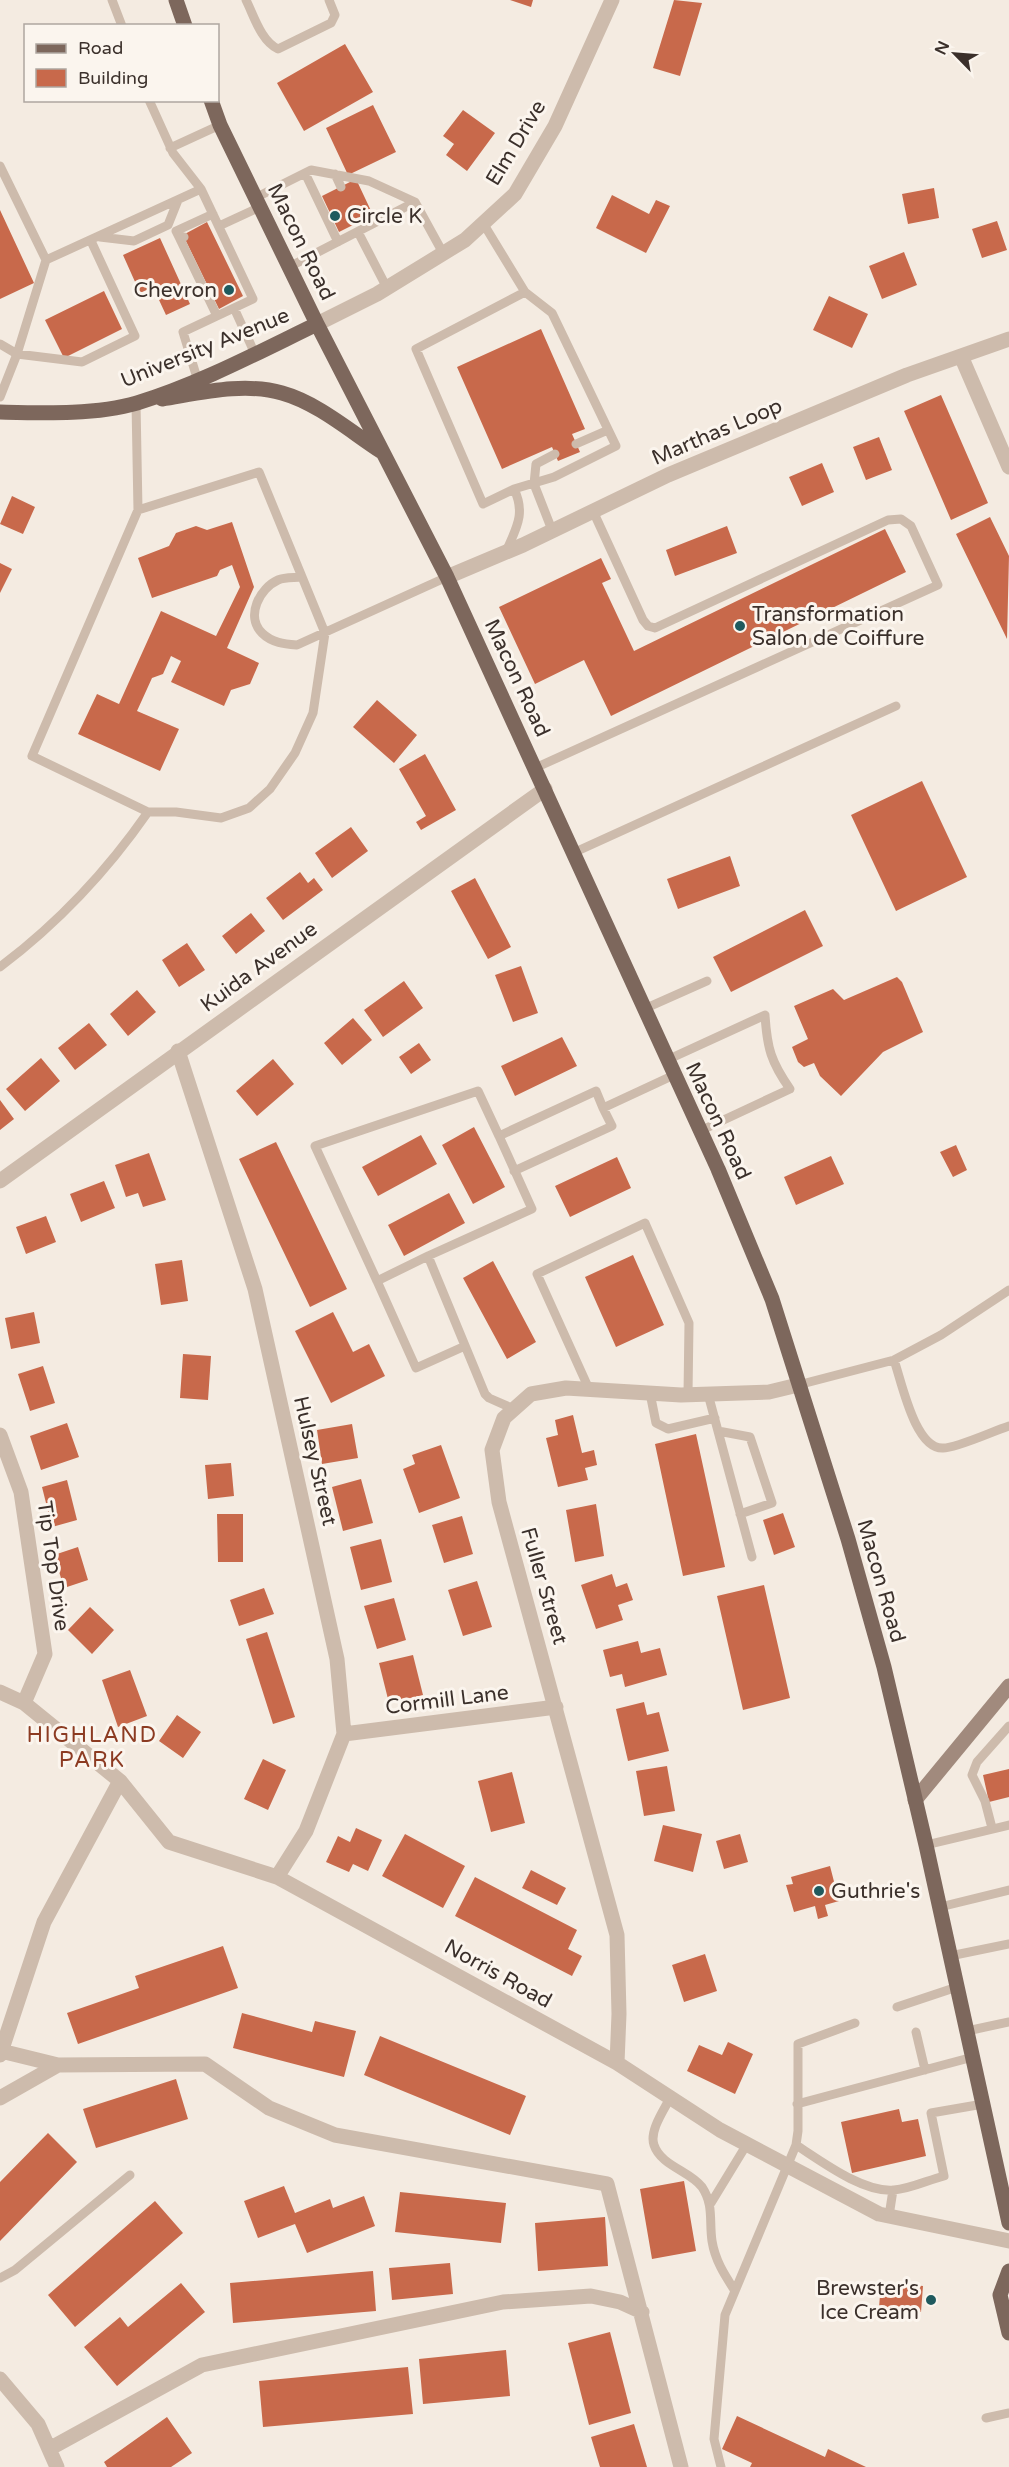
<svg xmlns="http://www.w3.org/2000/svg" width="1009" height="2467" font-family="'Varela Round',sans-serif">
	<rect width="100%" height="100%" fill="#f4ebe1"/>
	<path fill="#c8694b" d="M510,0H533L531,7Z
		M674,0L702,3L680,76L653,68Z
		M345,44L373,92L304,131L277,83Z
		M373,105L396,152L348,175L326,128Z
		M463,110L495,133L467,171L446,155L454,144L443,136Z
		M356,179L373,215L339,232L322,196Z
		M934,188L939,218L908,224L902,194Z
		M612,195L649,214L656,200L670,206L646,253L596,228Z
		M0,210L34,283L0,299Z
		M997,221L1007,250L982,258L972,229Z
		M207,222L243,296L219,309L183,235Z
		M160,238L190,304L166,315L153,287L140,293L123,255Z
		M904,252L917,285L882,299L869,266Z
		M104,291L122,329L64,358L45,320Z
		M829,296L868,314L852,348L813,330Z
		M541,329L585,429L572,434L580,452L558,461L552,447L502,469L457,367Z
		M941,395L988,503L951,520L904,411Z
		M879,437L892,470L866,480L853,447Z
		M822,463L834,492L802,506L789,477Z
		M12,496L35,507L23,534L0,524Z
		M990,517L1009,556L1007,639L956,534Z
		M232,522L254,587L227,648L259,663L250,684L231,690L224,706L171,682L181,661L171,656L163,674L152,678L137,711L179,729L160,771L78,734L97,694L119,704L161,611L216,636L240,587L232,565L220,570L217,576L152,598L138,558L169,546L176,533L196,526L207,530Z
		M727,526L737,553L675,576L666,550Z
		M885,529L906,572L611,716L584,660L535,684L499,607L601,558L611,579L602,583L634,651Z
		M0,563L12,569L0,593Z
		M377,700L417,735L394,763L353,727Z
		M425,754L456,810L421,830L416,822L426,816L399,769Z
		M922,781L967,877L896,911L851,815Z
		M351,827L368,851L332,878L315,853Z
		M730,856L740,886L678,909L667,879Z
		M300,872L308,883L314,878L323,890L283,920L266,898Z
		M475,878L511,947L488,959L451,891Z
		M805,910L823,946L731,992L713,957Z
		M251,913L265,931L236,954L222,936Z
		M187,943L205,970L179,987L162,960Z
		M521,966L538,1013L513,1022L495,975Z
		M897,977L902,982L923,1032L883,1052L841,1096L820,1076L814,1063L804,1067L798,1062L792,1047L808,1039L794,1006L833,989L844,1000Z
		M404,981L423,1008L383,1037L364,1010Z
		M137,990L156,1012L128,1036L110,1014Z
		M353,1018L372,1040L342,1065L324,1043Z
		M89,1023L107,1045L75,1070L58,1048Z
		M562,1037L577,1066L515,1096L501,1066Z
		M419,1043L431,1060L411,1074L399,1057Z
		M41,1058L60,1081L25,1111L6,1089Z
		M273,1059L294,1084L257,1116L236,1091Z
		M0,1100L14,1119L0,1130Z
		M474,1127L505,1187L473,1204L442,1145Z
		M421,1135L437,1164L378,1196L362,1167Z
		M276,1142L347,1289L310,1307L239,1159Z
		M956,1145L967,1170L953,1177L940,1152Z
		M149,1153L166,1200L143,1207L138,1193L126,1197L115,1165Z
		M831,1156L844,1184L796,1205L784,1177Z
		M617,1157L631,1188L570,1217L555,1186Z
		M104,1181L115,1208L81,1222L70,1194Z
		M449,1193L465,1223L404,1256L388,1225Z
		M46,1216L56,1242L26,1254L16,1227Z
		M633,1255L664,1325L616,1347L585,1277Z
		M182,1260L188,1301L161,1305L155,1264Z
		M493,1261L536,1342L507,1359L463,1278Z
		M34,1312L40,1343L11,1349L5,1318Z
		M333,1312L353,1352L369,1344L385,1376L331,1403L295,1331Z
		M183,1354L211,1356L208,1400L180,1398Z
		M43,1366L55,1403L30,1411L18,1374Z
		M573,1415L582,1453L594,1450L597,1465L585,1468L588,1480L558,1487L546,1438L558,1435L555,1420Z
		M67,1423L79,1457L41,1470L30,1436Z
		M352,1424L358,1458L322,1464L317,1430Z
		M696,1434L725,1567L683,1576L655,1444Z
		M441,1445L460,1498L419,1513L403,1469L415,1464L412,1455Z
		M231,1463L234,1496L208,1499L205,1465Z
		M361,1479L373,1523L343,1531L332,1487Z
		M67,1480L77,1520L52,1527L42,1487Z
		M596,1504L604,1556L575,1562L566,1510Z
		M783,1513L795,1547L774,1555L763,1520Z
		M217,1514H243V1562H218Z
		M462,1516L473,1554L444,1563L432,1525Z
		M381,1539L392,1582L361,1590L350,1547Z
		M78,1547L88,1580L64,1588L54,1555Z
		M612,1574L616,1587L627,1583L633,1600L618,1605L623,1620L596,1629L581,1585Z
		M477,1581L492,1627L463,1636L448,1590Z
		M764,1585L790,1698L743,1710L717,1596Z
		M264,1588L274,1614L239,1626L230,1600Z
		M394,1598L406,1640L377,1649L364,1606Z
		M90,1607L114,1630L92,1654L68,1630Z
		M267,1632L295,1717L273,1724L246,1639Z
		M638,1641L641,1653L660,1648L667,1675L625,1687L622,1674L610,1677L603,1650Z
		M413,1655L423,1695L389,1703L379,1663Z
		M130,1670L147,1716L118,1727L102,1680Z
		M644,1702L647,1715L659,1712L669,1751L628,1761L616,1709Z
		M177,1715L201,1732L183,1758L159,1741Z
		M263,1759L286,1770L268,1810L244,1799Z
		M667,1766L675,1811L644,1816L636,1771Z
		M1009,1769V1797L989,1802L983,1775Z
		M512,1772L525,1823L491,1832L478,1781Z
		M663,1825L702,1834L693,1872L654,1861Z
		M356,1828L382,1840L368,1871L353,1864L349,1872L326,1862L338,1836L350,1842Z
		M405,1834L465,1866L443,1908L382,1876Z
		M740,1834L748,1862L724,1869L716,1841Z
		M830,1866L839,1901L825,1905L828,1916L818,1919L815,1906L794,1912L786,1885L793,1884L791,1877Z
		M531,1870L566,1888L557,1905L522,1888Z
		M475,1877L577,1930L568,1949L582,1956L572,1976L455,1916Z
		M223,1946L238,1988L78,2044L67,2013L139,1988L135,1976Z
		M705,1954L717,1991L684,2002L672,1965Z
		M242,2013L312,2032L315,2021L356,2031L344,2077L233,2048Z
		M380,2036L526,2096L510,2135L364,2075Z
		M728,2042L753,2054L735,2094L687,2071L699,2045L722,2055Z
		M176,2079L188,2119L96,2148L83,2109Z
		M899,2109L902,2122L918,2119L926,2156L852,2173L841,2122Z
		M48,2133L77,2162L0,2241V2182Z
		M684,2181L696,2251L652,2259L640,2189Z
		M284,2186L295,2213L330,2199L333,2208L364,2196L375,2226L307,2253L295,2224L258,2238L244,2201Z
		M400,2192L506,2203L501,2243L395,2232Z
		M155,2201L183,2233L75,2327L48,2295Z
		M605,2217L608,2266L538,2271L535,2223Z
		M450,2263L453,2294L392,2300L389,2268Z
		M373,2271L376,2311L233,2323L230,2283Z
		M881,2282L923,2286L921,2312L879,2308Z
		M181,2283L205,2312L117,2386L84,2347L120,2317L128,2327Z
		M610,2332L631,2413L589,2425L568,2343Z
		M506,2350L510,2396L423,2404L419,2359Z
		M408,2367L413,2414L263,2427L259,2381Z
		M737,2416L825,2457L828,2449L866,2467H750L752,2463L722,2449Z
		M167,2417L192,2453L171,2467H107L104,2462Z
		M634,2424L647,2467H600L591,2437Z"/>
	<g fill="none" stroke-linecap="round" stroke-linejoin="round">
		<path stroke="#cdbbac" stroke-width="9" d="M112,0L122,26
			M246,0C254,16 261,41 278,49L331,23L335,15L329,0
			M149,100L173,153L201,189L253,299L183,332L197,378
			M170,148L220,125
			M0,166L46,260L17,354L0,397
			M305,173L338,242
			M335,174L341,187
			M255,198L311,170L369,181L415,202L289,267
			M415,202L443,253
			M483,223L525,292L416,349L483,504L514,489L554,477L616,446L552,313L525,292
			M219,226L260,207
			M358,232L387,288
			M100,237L134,241L168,225L178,200
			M184,237L180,239L217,316
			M180,239L176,231L213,214
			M46,260L201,189
			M234,308L255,354
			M0,344L17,354L82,362L135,336L91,241
			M136,403L138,510L32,756L148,812H176L221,818L249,808L270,789L295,753L313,713L325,633L259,472L138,510
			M576,444L608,430
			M552,530L534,484L536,464L555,454
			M506,552C516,528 526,514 514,489
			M302,577C294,578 285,577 278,580C260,588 245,616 262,633C272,643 285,644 297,645L447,577
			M535,768L938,585L911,526L901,519L888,520L655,628L648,626L643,620L593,511
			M573,853L896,706
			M0,967C57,924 107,871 148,812
			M644,1009L707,981
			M667,1060L765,1015C767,1048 771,1062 790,1089L700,1131
			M514,1171L612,1126L603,1108
			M428,1256L532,1209L499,1136
			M377,1281L416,1368L465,1346
			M894,1360C902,1383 915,1449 943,1448C957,1448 993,1431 1009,1426
			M798,1385L894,1360L941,1335L1009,1290
			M589,1389L537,1274L645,1223L689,1323L688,1394
			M650,1393L656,1423L668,1429L715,1418
			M708,1394L752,1557
			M514,1409L489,1398L485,1394L428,1256L377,1281L315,1146L478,1091L499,1136L596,1091L603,1108L674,1075
			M718,1431L750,1437L772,1503L740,1514
			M992,1828L985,1801L972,1775L977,1762L1009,1726
			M926,1845L1009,1825
			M940,1907L1009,1890
			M950,1956L1009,1944
			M897,2007L957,1987
			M967,2031L1009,2022
			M916,2032L925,2070
			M670,2098C664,2110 649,2131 654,2145C661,2166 690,2171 702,2187C714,2205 709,2221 712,2241C715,2260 724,2274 735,2291
			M797,2104L973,2057
			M796,2145C821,2161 863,2193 894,2190C910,2189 928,2180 944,2176L931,2113L983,2104
			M711,2203L747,2144
			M889,2216L893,2190
			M0,2278L15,2270L130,2175
			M986,2418L1009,2413
			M721,2467L714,2439L725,2315L796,2145L798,2131V2044L855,2023"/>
		<path stroke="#cdbbac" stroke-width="15" d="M317,324L377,294L465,240L515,194L555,126L612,0
			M961,356L1009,467
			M447,577L523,545L668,475L907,375L1009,339
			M178,1051L255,1289L337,1659L344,1734L306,1831L277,1877
			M0,1181L545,789
			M0,1435L21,1492L45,1654L24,1703
			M0,1692L24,1703L120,1781L169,1842L277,1877L617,2063L720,2130L879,2214L1009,2241
			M344,1734L556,1707
			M1,2051L58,2065
			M0,2055L44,1922L120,1781
			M617,2063L619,2014L617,1935L499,1502L492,1450L504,1418L531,1394L566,1388L681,1395L769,1392L798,1385
			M0,2098L58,2065L205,2064L269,2108L335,2135L607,2184L681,2467
			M0,2379L38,2424L57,2467
			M49,2449L202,2365L503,2302L591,2296L620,2302L642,2312"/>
		<path stroke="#a18a7d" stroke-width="15" d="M915,1800L1009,1686"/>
		<path stroke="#7d675c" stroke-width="15" d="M176,0L185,26
			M211,100L220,125L317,324L447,577L718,1169L772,1299L848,1539L884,1667L926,1845L1009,2223
			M162,399C200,393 244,382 282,393C318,403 351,432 382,452
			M0,412C42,413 96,415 137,403C199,384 259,352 317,324
			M1009,2271L1000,2295L1009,2333"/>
	</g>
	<g fill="#1f5a5e" stroke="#fbf5ee" stroke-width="2">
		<circle cx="335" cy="216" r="6"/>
		<circle cx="229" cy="290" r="6"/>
		<circle cx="740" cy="626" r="6"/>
		<circle cx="819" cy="1891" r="6"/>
		<circle cx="931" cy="2300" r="6"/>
	</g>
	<g text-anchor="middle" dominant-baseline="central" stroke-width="6" stroke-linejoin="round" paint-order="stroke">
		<g font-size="21" fill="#3b302b" stroke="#fbf5ee">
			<text transform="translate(516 143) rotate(-59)">Elm Drive</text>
			<text transform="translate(301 242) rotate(64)">Macon Road</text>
			<text transform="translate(205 348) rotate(-22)">University Avenue</text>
			<text transform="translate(717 432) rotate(-23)">Marthas Loop</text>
			<text transform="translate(517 678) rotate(65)">Macon Road</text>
			<text transform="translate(259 967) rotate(-36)">Kuida Avenue</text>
			<text transform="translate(718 1121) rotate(65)">Macon Road</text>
			<text transform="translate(315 1461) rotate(77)">Hulsey Street</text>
			<text transform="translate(53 1566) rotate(82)">Tip Top Drive</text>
			<text transform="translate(881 1581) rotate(74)">Macon Road</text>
			<text transform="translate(544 1586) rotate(74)">Fuller Street</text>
			<text transform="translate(447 1700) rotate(-7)">Cormill Lane</text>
			<text transform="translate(498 1974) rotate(29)">Norris Road</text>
		</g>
		<g font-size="21" fill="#3b302b" stroke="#fbf5ee" text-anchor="start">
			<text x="347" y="216">Circle K</text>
			<text x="217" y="290" text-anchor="end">Chevron</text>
			<text x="752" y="614">Transformation<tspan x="752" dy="24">Salon de Coiffure</tspan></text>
			<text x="831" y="1891">Guthrie's</text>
			<text x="919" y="2288" text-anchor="end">Brewster's<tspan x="919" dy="24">Ice Cream</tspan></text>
		</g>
		<g font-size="22" letter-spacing="1.5" fill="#8c3b22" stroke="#fbf5ee">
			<text x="92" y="1735">HIGHLAND<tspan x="92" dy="25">PARK</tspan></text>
		</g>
	</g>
	<rect x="24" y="24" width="195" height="78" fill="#fbf5ee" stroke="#aea6a0" stroke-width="1.5"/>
	<rect x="36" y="44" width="30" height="9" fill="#7d675c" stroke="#aea6a0" stroke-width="1.5"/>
	<text x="78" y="54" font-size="18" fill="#3b302b">Road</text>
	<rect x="36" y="69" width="30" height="18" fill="#c8694b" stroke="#aea6a0" stroke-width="1.5"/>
	<text x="78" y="84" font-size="18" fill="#3b302b">Building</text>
	<g transform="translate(955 54) rotate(295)" stroke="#fbf5ee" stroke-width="4.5" paint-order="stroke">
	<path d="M0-4.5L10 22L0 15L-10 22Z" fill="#3b302b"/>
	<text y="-9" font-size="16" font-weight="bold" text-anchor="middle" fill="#3b302b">N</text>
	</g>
</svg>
